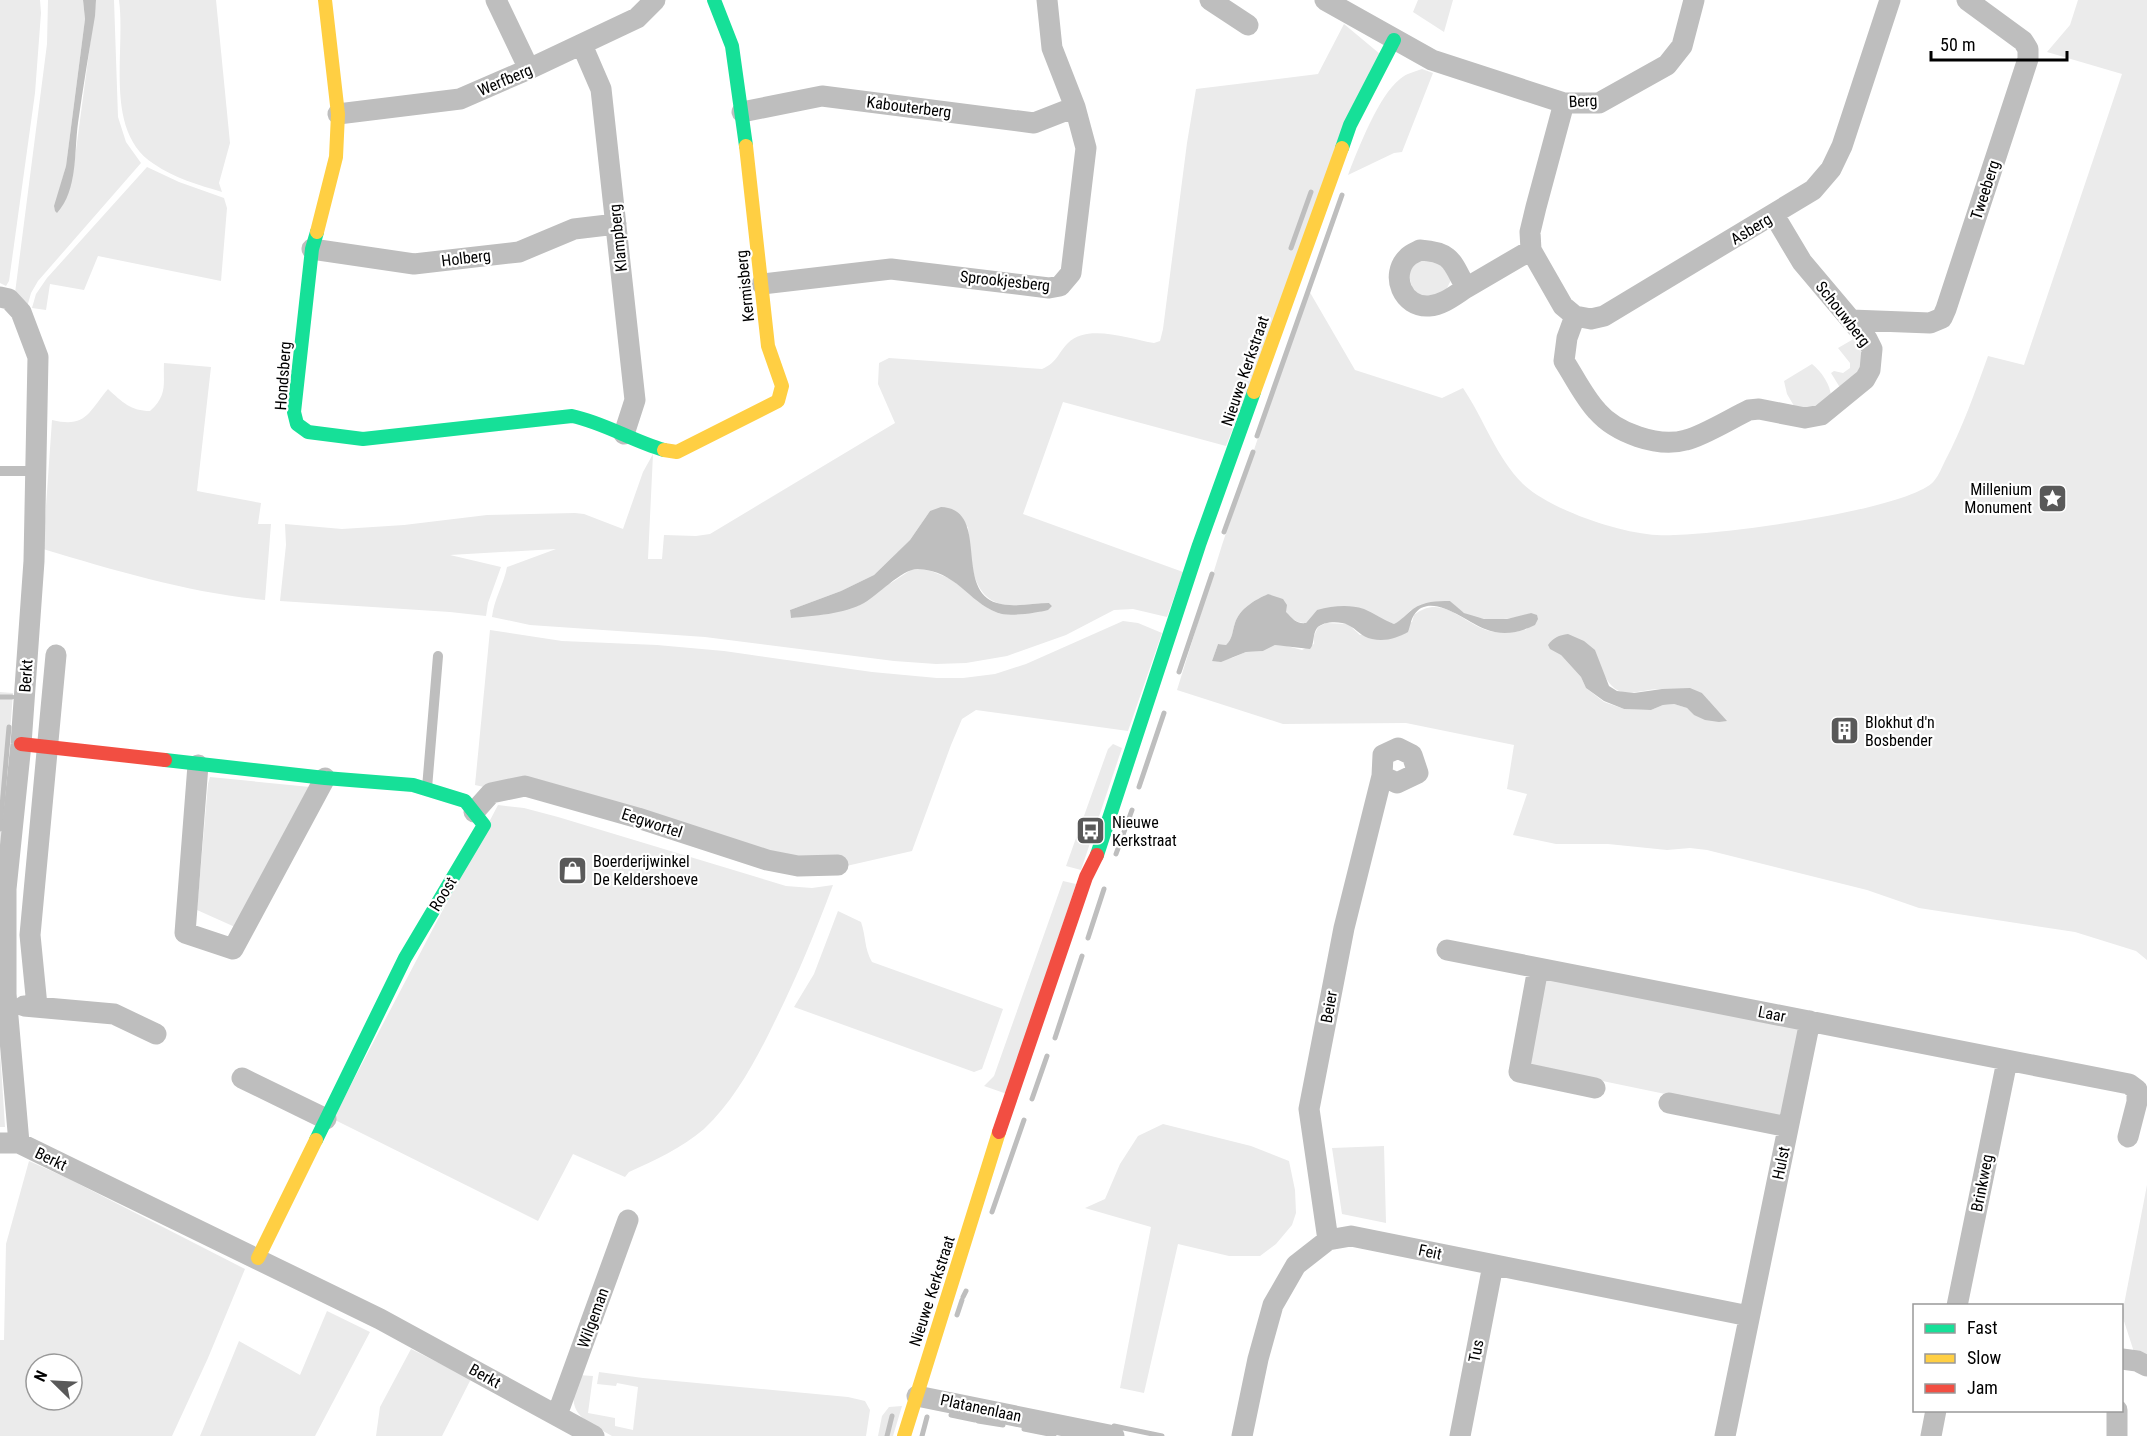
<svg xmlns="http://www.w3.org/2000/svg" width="2147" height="1436" font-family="'Roboto Condensed',sans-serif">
	<rect width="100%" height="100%" fill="#fff"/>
	<path fill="#ebebeb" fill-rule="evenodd" d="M0,0H40L41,13L35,93L9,281L6,286L0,283Z
		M48,0H83L85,19L66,166L54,209L72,180L96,0H114L118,117L126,142L141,163L38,281L31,293L27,307L15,293L47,44Z
		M119,0H216L230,143L219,183L222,192C199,185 174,178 154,164C103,131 126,52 119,0Z
		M1418,0H1453L1444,32L1413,12Z
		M2078,0H2147V960L2136,951L2075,932L1919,908L1867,890L1707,850L1690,848L1667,850L1608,844H1556L1513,835L1527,794L1507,789L1514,745L1406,723L1283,724L1177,690L1222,545L1308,289L1355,370L1442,398L1463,388C1484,419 1496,457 1523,484C1551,510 1619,533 1657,535C1701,538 1909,511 1934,481C1939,475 1942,467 1945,461C1963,427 1975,392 1988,356L2024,365L2122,74L2047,52L2070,25ZM1268,594C1279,605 1291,624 1306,623L1317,610H1365L1382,620L1394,624L1400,621L1411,610L1450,601C1454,604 1459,611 1464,613C1481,623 1514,620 1531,613L1527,629C1513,633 1500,634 1486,630C1459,620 1441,594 1414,615L1412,622L1360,635L1348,624L1326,623L1318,627L1314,636V644L1302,650L1287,646L1275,645L1263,651L1246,652L1232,658L1212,661L1218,644L1226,645C1233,638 1232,632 1235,623C1240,608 1255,600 1268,594ZM1561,655L1602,671C1619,706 1635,688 1664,689C1677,689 1690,691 1702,693L1709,701L1694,715L1687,708L1674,704L1663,705L1651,710L1624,709L1604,702L1586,688L1581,677Z
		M1344,24L1380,54L1226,446L1063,402L1023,514L1183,572L1167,617L1133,609L1114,610L1066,635L1007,656L966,663L936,664L894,661L705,637L530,625L492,617C494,599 504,584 507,567L556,549L450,555L501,567L488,603L486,616L450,612L280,601L286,545L285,524L342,529L404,525L487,515L575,513L584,514L623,529L643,472L653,454L648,559H662L664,535L696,536L710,534L895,423L878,384L879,363L889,358L1042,369C1058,362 1057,354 1068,343C1087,323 1130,339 1154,343L1160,341L1163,329L1187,143L1196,89L1318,74ZM930,511L968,527C971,555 969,600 1006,605C1020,606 1035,603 1049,603L1052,606L1039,612L1000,614L988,608L951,579L931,571L914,568L891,583L791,618L790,610L841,591L874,575L910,540Z
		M1422,69L1433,73L1402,152L1394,153L1348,175C1358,149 1379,95 1400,79C1407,73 1414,72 1422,69Z
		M147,167L179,182L224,198L227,208L221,281L98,256L84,290L50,284L46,310L32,308L36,294L47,278Z
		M1434,254L1451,280L1444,294L1415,299L1406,264Z
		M1857,337L1865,363L1844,387L1839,386L1831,373L1834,371L1843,373L1850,368V363L1838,348Z
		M164,363L211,367L197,491L261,503L258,524H271L265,600C189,593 117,571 43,549L52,420C86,428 88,413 108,389C122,402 131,411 150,411C168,395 163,384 164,363Z
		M1812,364C1821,371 1831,385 1831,397L1818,407L1797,411L1787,394L1784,381Z
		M1123,621L1138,623L1162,633L1128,731L976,710L962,719L951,745L912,851L842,867L475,785L490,630L562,641L657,645L724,651L872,672L937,678H963L995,674L1026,664Z
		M0,692L13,693L0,868Z
		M1113,744L1122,748L1081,870L1066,866L1108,749Z
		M210,777L310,787L235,927L197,910L208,784Z
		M498,805L524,808L558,817L786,886L812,888L833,885C815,933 797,977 774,1023C756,1060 735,1100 704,1129C682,1148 655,1160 629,1172L625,1177L573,1154L538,1221L333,1119Z
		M1063,881L1076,884L1007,1094L984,1086L994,1076Z
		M838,911L861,922C866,936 864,948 872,962L1003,1009L982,1069L974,1072L794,1007L814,974Z
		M1546,978L1801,1026L1781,1118L1530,1066Z
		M0,1050L5,1127H0Z
		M1163,1124L1251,1146L1289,1161L1295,1190L1296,1213L1292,1225L1276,1244L1260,1256H1229L1178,1244L1144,1393L1120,1388L1151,1227L1085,1208L1105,1199L1120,1164L1138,1136Z
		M1384,1146L1386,1223L1342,1214L1332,1148Z
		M29,1161L67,1178L245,1269L208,1358L172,1436H0V1340H4L6,1244ZM36,1364H72V1400H36Z
		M2147,1185V1359L2134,1352L2122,1315Z
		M327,1311L370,1332L315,1436H200L239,1341L300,1375Z
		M411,1349L471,1379L442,1436H376L380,1407Z
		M599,1372L643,1378L848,1397L865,1401L870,1410L866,1436H612C581,1418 565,1414 578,1375L593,1376L588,1413L615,1418V1426L633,1430L638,1387L617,1383L616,1386L597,1384Z
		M902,1406L893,1436H878L882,1416L889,1407Z"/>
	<path fill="#bebebe" d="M83,0H96L95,16C89,52 83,87 78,123C74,152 78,190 57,213L55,211L54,206L66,166L85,19Z
		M941,507C991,509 953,590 997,603C1013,608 1032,603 1049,603L1052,606L1048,610C1037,613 1008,617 998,613C967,601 957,571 918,569C903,568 877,596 864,603C844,614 814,616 791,618L790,610L841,591L874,575L910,540L930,511Z
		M1268,594L1283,599L1287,605L1286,612C1293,619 1296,624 1306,623L1317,610C1333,606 1348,604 1364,609C1374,613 1383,620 1394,624C1402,620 1406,614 1413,609C1425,601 1436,601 1450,601L1464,613L1484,619H1507L1531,613L1537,615L1538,619L1535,625C1519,633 1502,636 1485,629C1468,623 1430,590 1414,615C1411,619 1410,627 1408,632C1397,638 1385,642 1372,639C1361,637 1357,629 1348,625C1341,621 1323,621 1317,628C1312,635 1315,643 1310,649L1275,645L1263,651L1246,652L1221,662L1212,661L1218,644L1226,645C1233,638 1232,632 1235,623C1240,608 1255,600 1268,594Z
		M1568,634L1584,641L1595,650L1609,686L1617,691L1634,693L1662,689L1690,688L1702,693L1727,721L1719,722L1705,720L1694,715L1687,708L1674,704L1663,705L1651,710L1624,709L1604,701L1586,688L1581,677L1561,655L1550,649L1548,645C1553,638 1559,635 1568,634Z"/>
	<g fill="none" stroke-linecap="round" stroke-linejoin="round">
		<path stroke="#bebebe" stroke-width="5" d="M1291,248L1311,192
			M1257,436L1342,195
			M1224,532L1253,452
			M1179,672L1212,574
			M0,697H12
			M1139,787L1164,713
			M0,829L9,727
			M1116,854L1132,810
			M1088,938L1104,889
			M1055,1038L1082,956
			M1032,1099L1047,1056
			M992,1212L1024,1120
			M963,1297L966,1291
			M957,1315L962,1300
			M951,1415L975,1420
			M978,1421L1003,1425
			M1114,1426L1162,1436
			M1024,1429L1054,1435
			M887,1436L892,1416
			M922,1436L927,1417"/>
		<path stroke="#bebebe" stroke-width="10" d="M0,471H36
			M427,788L438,656"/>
		<path stroke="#bebebe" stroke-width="21" d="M496,0L529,69
			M1210,0L1248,25
			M1325,0L1432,60L1564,103H1599L1667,65L1682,46L1694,0
			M582,45L601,89L635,400L624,434
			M1564,103L1536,207L1530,232L1531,250L1563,306L1575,316L1591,319L1604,316L1813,190L1831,169L1842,146L1890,0
			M742,112L822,96L1034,123L1075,107
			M338,114L460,99L529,69L637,18L655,0
			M312,249L414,264L519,252L574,229L616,224
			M1420,250C1452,252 1452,262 1466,288C1455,295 1443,305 1429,306C1403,308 1389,275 1408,257C1411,254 1416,252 1420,250Z
			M762,284L891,269L1049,288L1060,286L1071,273L1086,148L1075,107L1052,48L1047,0
			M1466,288L1531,250
			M0,297L9,299L21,312L38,357L34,561L21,744L6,889V994L19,1143
			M1575,316L1567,338L1564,361C1575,378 1584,397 1597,411C1616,433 1658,448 1686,440C1703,436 1732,418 1749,410L1759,409L1805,418L1821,415L1865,379L1870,370L1872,349L1867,339L1802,262L1774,215
			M1851,320L1930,323L1942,318L1946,309L2028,59V49L2023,41L1967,0
			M198,765L185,933L233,949L325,778
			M474,812L491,793L525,786L638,818L767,860L798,866L838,865
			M1447,950L2129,1084L2137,1090V1102L2128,1137
			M1538,968L1519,1072L1595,1088
			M24,1006L114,1014L156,1034
			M37,1006L30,935L56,655
			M242,1078L326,1119
			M1669,1103L1788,1127
			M0,1143H19L380,1319L594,1436
			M1328,1240L1309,1109L1344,928L1382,776L1383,755L1398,748L1412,755L1418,773L1397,783L1382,776
			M1957,1306L2007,1061
			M2122,1359L2137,1361L2147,1366
			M917,1396L1114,1436
			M557,1415L628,1220
			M1242,1436L1258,1359L1273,1305L1296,1265L1328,1240L1351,1236L1749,1316
			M1460,1436L1493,1265
			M1725,1436L1810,1021
			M1931,1436L1936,1410
			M2117,1436V1410"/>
		<path stroke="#16e098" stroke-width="14" d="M714,0L732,46L746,146
			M1342,148L1350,125L1394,40
			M317,232L312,249L294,412L297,424L308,432L363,439L572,416C605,423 632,441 664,450
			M165,760L325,778L413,785L465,801L484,825L405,958L316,1140
			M1097,855L1199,545L1254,392"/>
		<path stroke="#ffcf43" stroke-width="14" d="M317,232L336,157L338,114L325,0
			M1254,392L1342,148
			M664,450L677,452L778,401L782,386L768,346L746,146
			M258,1258L316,1140
			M904,1436L999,1132"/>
		<path stroke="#f24e42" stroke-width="14" d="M21,744L165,760
			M999,1132L1086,877L1097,855"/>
	</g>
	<defs>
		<symbol id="sight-square" viewBox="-11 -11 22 22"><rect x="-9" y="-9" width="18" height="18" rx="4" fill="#595959" stroke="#fff"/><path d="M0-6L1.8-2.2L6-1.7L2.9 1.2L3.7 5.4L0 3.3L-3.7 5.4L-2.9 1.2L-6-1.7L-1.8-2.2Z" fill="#fff"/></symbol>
		<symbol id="building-square" viewBox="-11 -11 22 22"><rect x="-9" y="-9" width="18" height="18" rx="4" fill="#595959" stroke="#fff"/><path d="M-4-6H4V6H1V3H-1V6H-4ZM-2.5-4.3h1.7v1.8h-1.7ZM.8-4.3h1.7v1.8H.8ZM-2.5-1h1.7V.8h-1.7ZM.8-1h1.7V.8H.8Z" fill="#fff"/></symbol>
		<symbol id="bus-square" viewBox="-11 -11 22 22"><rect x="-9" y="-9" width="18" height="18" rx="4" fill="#595959" stroke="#fff"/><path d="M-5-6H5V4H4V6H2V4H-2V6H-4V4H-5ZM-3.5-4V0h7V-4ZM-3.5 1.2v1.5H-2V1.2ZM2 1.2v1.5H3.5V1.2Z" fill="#fff"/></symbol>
		<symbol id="shop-square" viewBox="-11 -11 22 22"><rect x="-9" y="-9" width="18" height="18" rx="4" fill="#595959" stroke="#fff"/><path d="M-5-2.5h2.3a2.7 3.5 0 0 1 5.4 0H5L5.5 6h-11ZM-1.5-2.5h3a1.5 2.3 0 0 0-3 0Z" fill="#fff"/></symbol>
	</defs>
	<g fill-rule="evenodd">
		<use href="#sight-square" x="2036" y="482" width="33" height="33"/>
		<use href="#building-square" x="1828" y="714" width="33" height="33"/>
		<use href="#bus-square" x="1074" y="814" width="33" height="33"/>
		<use href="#shop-square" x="556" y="854" width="33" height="33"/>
	</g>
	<g text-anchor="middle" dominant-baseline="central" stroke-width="4.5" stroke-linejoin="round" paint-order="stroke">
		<g font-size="16" fill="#000" stroke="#fff">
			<text transform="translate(505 80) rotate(-23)">Werfberg</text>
			<text transform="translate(1583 101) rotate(-3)">Berg</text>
			<text transform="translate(909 107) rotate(7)">Kabouterberg</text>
			<text transform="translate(1985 190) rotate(-72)">Tweeberg</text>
			<text transform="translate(1751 229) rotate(-31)">Asberg</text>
			<text transform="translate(618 238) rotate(-96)">Klampberg</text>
			<text transform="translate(466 258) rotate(-7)">Holberg</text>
			<text transform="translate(1005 281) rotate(6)">Sprookjesberg</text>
			<text transform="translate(745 286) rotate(-96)">Kermisberg</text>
			<text transform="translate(1843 314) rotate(52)">Schouwberg</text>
			<text transform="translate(1245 371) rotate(-71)">Nieuwe Kerkstraat</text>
			<text transform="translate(283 376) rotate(-86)">Hondsberg</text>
			<text transform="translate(26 676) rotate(-86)">Berkt</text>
			<text transform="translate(652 823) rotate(18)">Eegwortel</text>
			<text transform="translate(443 894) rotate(-59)">Roost</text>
			<text transform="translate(1329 1007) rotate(-80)">Beier</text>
			<text transform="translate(1772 1014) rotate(11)">Laar</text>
			<text transform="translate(51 1159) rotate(26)">Berkt</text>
			<text transform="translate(1781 1163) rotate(-78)">Hulst</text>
			<text transform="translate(1982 1183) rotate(-79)">Brinkweg</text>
			<text transform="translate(1430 1252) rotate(12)">Feit</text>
			<text transform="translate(932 1291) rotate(-72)">Nieuwe Kerkstraat</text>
			<text transform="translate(593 1318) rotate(-70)">Wilgeman</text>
			<text transform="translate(1476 1351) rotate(-79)">Tus</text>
			<text transform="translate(485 1376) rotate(29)">Berkt</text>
			<text transform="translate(981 1408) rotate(12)">Platanenlaan</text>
		</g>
		<g font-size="16" fill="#000" stroke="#fff" text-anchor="start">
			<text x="2032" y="489" text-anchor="end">Millenium<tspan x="2032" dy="18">Monument</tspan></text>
			<text x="1865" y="722">Blokhut d'n<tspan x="1865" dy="18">Bosbender</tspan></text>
			<text x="1112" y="822">Nieuwe<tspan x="1112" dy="18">Kerkstraat</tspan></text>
			<text x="593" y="861">Boerderijwinkel<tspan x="593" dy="18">De Keldershoeve</tspan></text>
		</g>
	</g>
	<rect x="1913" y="1304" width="210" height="108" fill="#ffffff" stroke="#999999" stroke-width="1.5"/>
	<rect x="1925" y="1324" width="30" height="9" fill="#16e098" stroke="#999999" stroke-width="1.5"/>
	<text x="1967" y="1334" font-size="18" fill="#000000">Fast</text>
	<rect x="1925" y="1354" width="30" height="9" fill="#ffcf43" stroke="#999999" stroke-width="1.5"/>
	<text x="1967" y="1364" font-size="18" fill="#000000">Slow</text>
	<rect x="1925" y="1384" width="30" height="9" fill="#f24e42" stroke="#999999" stroke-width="1.5"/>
	<text x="1967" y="1394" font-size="18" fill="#000000">Jam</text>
	<g transform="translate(54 1382) rotate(294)"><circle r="28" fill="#ffffff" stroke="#999999" stroke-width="1.5"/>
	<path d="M0-4.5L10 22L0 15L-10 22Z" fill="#595959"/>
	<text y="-9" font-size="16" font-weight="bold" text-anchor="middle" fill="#000000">N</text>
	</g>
	<path d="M1931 51v9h136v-9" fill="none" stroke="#000000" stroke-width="3"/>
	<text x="1940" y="51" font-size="18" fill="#000000" stroke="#ffffff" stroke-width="4.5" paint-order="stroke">50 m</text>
</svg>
